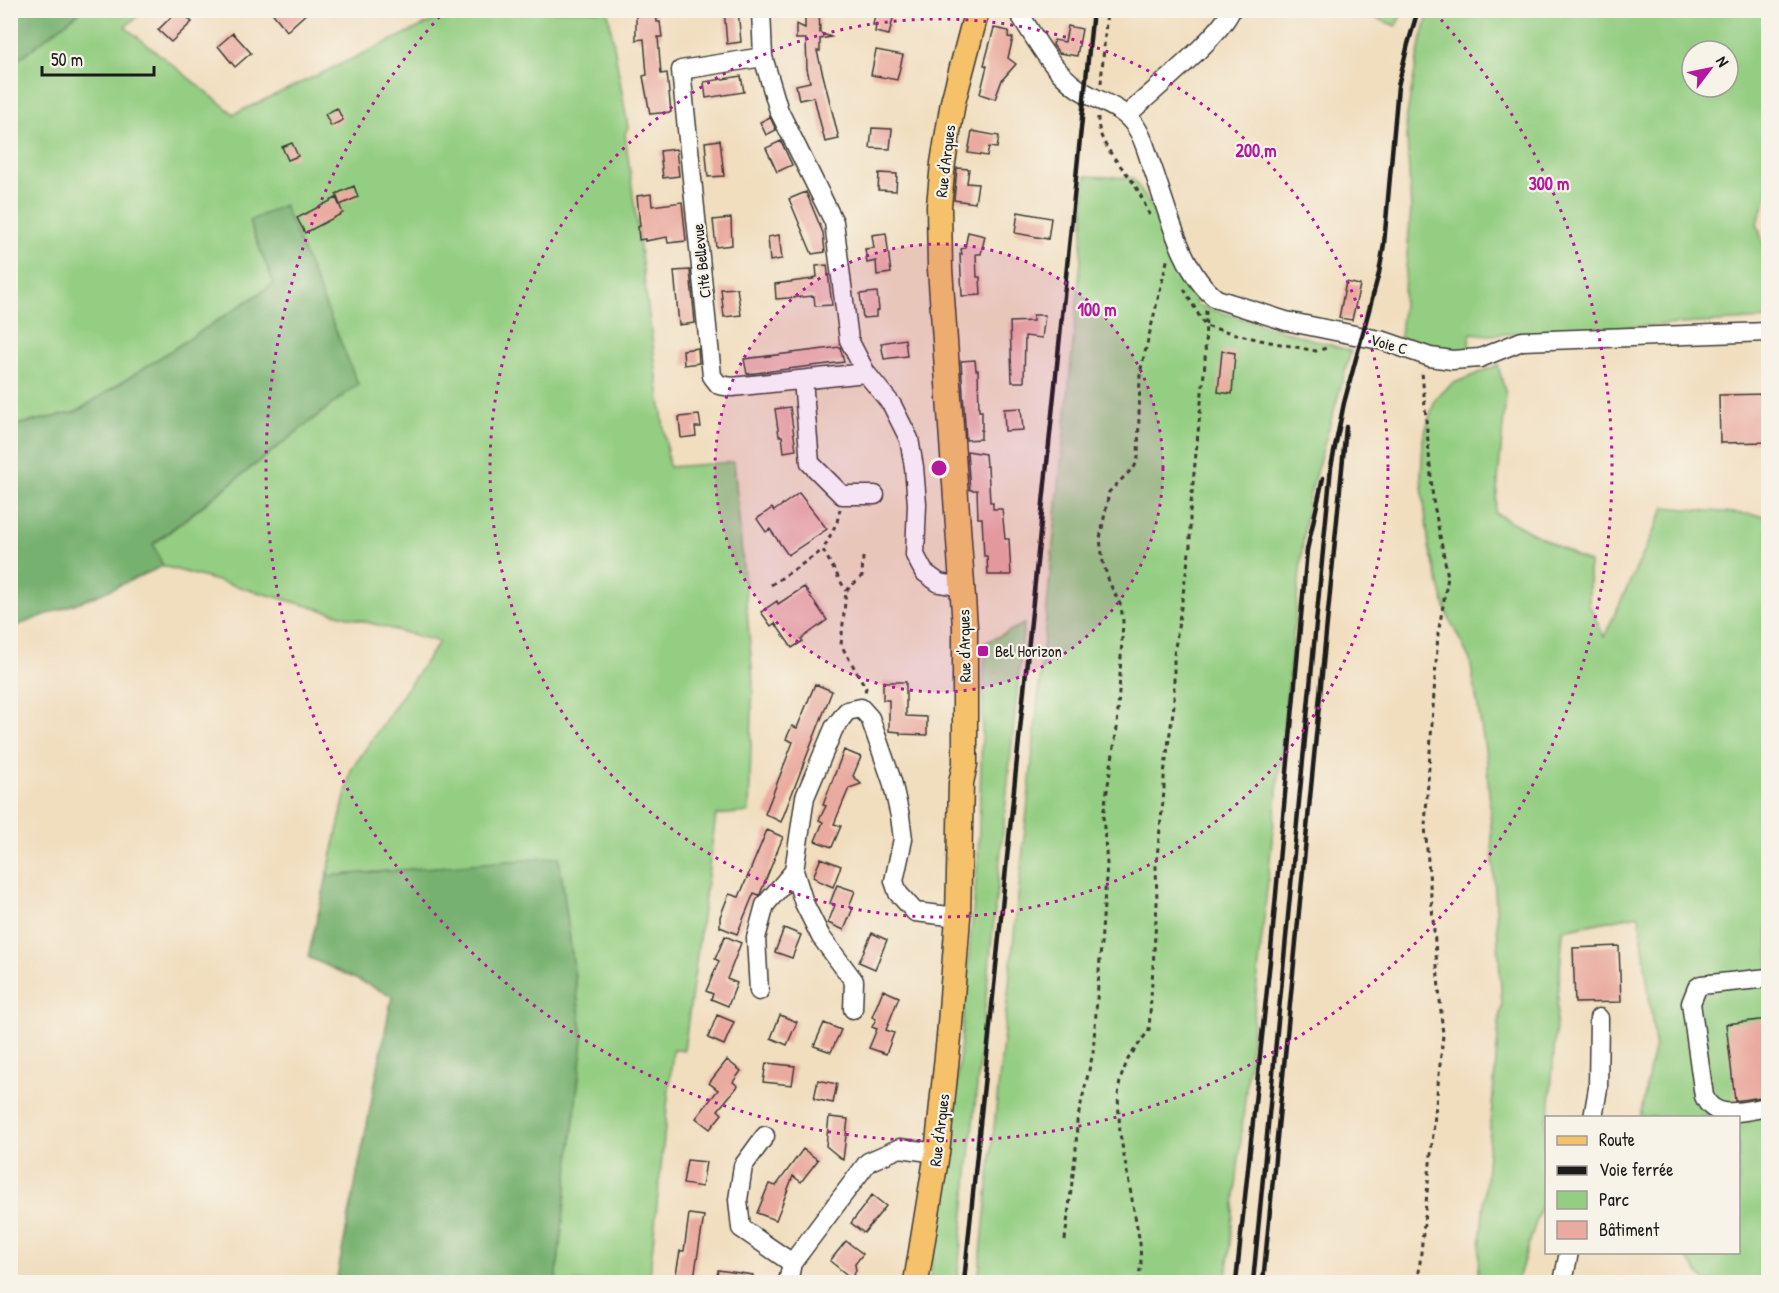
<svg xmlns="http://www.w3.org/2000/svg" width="1779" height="1293" font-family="'Patrick Hand',sans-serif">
	<rect width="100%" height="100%" fill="#f7f3e8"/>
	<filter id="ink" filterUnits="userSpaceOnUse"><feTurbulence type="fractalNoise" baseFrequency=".0167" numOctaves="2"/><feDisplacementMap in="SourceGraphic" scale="12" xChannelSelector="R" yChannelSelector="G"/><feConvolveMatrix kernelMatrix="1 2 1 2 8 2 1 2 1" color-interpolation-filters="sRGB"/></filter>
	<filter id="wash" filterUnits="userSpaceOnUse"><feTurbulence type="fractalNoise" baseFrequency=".008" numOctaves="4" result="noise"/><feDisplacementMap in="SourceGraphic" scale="24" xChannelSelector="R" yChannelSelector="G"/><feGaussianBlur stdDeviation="1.35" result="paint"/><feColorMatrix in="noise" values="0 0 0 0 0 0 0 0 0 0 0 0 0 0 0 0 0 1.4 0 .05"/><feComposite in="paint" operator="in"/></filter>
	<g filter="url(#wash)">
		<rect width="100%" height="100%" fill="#f1debf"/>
		<path fill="#94ce82" stroke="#58754f" stroke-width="1.5" fill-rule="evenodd" d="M81,11H144L125,27L234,114L454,11H608L628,127L625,134L669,467L734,462L753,680L749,812L716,815L684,1050H673L649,1282H556L583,1039L559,858L327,876L351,770L439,642L163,566L153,545L358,384L249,222L274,284L76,412L11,426V65Z
			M1358,11H1403L1396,26Z
			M1429,11H1768V195L1757,223L1768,260V319L1489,335L1471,333L1468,350L1442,353L1400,338L1411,209L1406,120L1419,49ZM1692,51H1728V87H1692Z
			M1086,176L1133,178L1163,225L1197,305L1351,351L1307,504L1226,1282H978L1028,801L1081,261Z
			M1498,365L1506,395L1495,513L1589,563V604L1604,637L1665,507L1768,516V1282H1706L1682,1253L1738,1252V1118L1640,1117L1655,1044L1639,915L1563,930L1549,1117L1546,1118L1542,1203L1517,1282H1477L1500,1013L1502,1006L1487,761L1470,660L1447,614L1429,547L1421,477L1423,439L1435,399L1452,384Z
			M1024,624L957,1282H929L951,1148L978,858L985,643Z"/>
		<path fill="#77b170" stroke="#4a6646" stroke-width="1.5" d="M11,10H81V11L11,65Z
			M284,205L358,384L153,544L163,566L98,595L11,628V426L76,412L274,284L249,221Z
			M559,857L583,1039L556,1282H336L392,996L308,957L327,876Z"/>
		<g id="blocks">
			<path fill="#eaaa9f" d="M178,10H180L192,22L171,42L158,30Z
				M270,10H310L287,31Z
				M636,10H656L657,22H660L662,37H658L661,74L667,73L671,112L650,114L643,76L647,75L644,39L636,40Z
				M724,10H738L741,42L727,44Z
				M876,10H895L889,35L875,32L876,25H873Z
				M819,11L820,33L831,37L820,39V51H817L839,139L825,142L814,97L799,100L796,85L810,82L807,69L806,39H796V24L805,28V12Z
				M1068,26L1082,29L1077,56L1059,53L1053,45L1054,40L1065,42Z
				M994,28L1009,31L1008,37L1013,38L1008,58L1016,64L1002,80L995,99L980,94L987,66L984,65Z
				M233,33L251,53L235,67L218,46Z
				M876,50L903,55L897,80L871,75Z
				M741,76L744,92L706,98L704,82Z
				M337,108L343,120L331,126L325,114Z
				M770,117L776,130L766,135L760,122Z
				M872,128L892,129L890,149L870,148Z
				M972,131L999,136L997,148L989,147L987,156L968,153Z
				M720,140L724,176L708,177L705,142Z
				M781,141L792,165L777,172L766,148Z
				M292,143L298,156L288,160L282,147Z
				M676,149L679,176L663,178L660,151Z
				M957,168L969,169L967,183L978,184L975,203L954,200Z
				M879,173L897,174L896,191L878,190Z
				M354,186L358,197L340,205L336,194Z
				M806,192L823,233L825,252L812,254L789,199Z
				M651,194L652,206L682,202L686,241L668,243L667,237L645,241V239L639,240L638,227L640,226L637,196Z
				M336,198L343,213L305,233L297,218Z
				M1018,212L1051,218L1048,239L1015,233Z
				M731,218L732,245L716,247L713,220Z
				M968,232L985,236L981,254H976L977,277H980L981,295L962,296L960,254H962L961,249L965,248Z
				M886,233L891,273L877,275L876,261L867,263L865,249L874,248L872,235Z
				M779,235L782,259L770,261L768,237Z
				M827,265L832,305L815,306L814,296L776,299L775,284L813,279L812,278L817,277L816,266Z
				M690,270L695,323L679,325L674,271Z
				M1346,282L1360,285L1352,320L1339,318Z
				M737,288L741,315L724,317L721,289Z
				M877,292L879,310L876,311V317L863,318L860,294Z
				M1033,315H1045L1042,338L1025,336L1024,382H1012L1010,322L1033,321Z
				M905,339L907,356L884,359L881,343Z
				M840,347L844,362L747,374L744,359Z
				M698,348L699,363L684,365L683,350Z
				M1222,351L1235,353L1232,394L1218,392Z
				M975,360L976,370H978L979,411H982V430H981V439L966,440L961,361Z
				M1768,394V442L1720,443L1719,395Z
				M790,407L796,450L784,452L782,436H779L775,409Z
				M1021,408L1023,430L1005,431L1004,409Z
				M699,415L701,427H695L696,436L681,438L679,417Z
				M967,451L985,454L986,466H988L990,502H993V509H1002L1005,539H1009L1011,575H988L987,556H984L982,518H978L977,490H970Z
				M799,493L827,529L788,555L770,529L766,532L757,519L772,508L774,511Z
				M804,587L827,620L801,639L803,641L792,648L775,623L771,626L761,612L777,601L778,604Z
				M883,682H906V716L927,717V735L900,734V732L889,731V700H883Z
				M815,684L832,691L781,822L765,814L793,742L786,739L792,726L797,728Z
				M844,750L861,757L853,776L861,784L849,788L834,824L841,826L832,847L815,841L823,822L819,820L826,806L823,805Z
				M767,830L783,837L760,894L759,895L754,893L737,934L720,927V917L729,894L739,897Z
				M821,858L841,866L833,887L817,880V879L813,877Z
				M837,885L855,891L849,907L853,908L844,930L828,923L835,905L830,903Z
				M784,928L801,935L792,958L775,952Z
				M872,933L887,940L875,969L859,962Z
				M725,936L741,943L727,979L737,983L728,1006L711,999L713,994L706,991L719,961L715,959Z
				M1619,946L1621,1002L1575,1003L1573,948Z
				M883,990L899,997L886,1030L894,1033L886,1054L869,1048L877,1029L872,1027L876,1019L872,1017Z
				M717,1015L734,1022L724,1045L708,1038Z
				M780,1015L797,1022L787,1045L771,1038Z
				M1768,1019V1096L1735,1101L1726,1024Z
				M824,1023L841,1030L831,1052L814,1046Z
				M727,1060L741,1071L733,1082L738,1086L718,1110L722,1114L710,1129L696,1118L718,1090L709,1083Z
				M766,1063L795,1066L792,1085L763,1082Z
				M818,1080L837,1084L833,1103L814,1099Z
				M829,1117L848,1119L843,1160L826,1146Z
				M803,1149L818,1160L801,1182L793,1176L776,1220L757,1213L769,1184L776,1186Z
				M687,1160L706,1162L702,1187L683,1184Z
				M872,1195L886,1206L864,1233L851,1223Z
				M689,1214L704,1216L694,1277L676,1274L680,1251H684Z
				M846,1241L863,1254L855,1264L856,1271L851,1278L830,1261Z
				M718,1270L753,1275L752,1282H716Z"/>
		</g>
	</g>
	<g filter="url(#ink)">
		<use href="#blocks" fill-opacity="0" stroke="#3c3934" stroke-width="1.5"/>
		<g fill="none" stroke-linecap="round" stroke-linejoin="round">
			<defs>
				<path id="minor" d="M761,10L763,57L779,111L834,222L849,340L866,373L892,405L909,439L914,467L917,504L915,555L924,572L939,583L962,587
					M1017,10C1034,36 1050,68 1076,87C1096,102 1122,105 1136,127C1143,137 1146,149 1150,161C1166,202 1180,273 1217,299L1286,321L1384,341L1430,357L1452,360L1480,358L1522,341L1768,332
					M763,57L681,70L712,376L719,385L732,387L866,373
					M1127,115C1149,94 1223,34 1231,10
					M803,380L810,463L842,495H875
					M1768,978L1701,985L1697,988L1691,1003L1704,1096C1714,1122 1746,1110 1768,1107
					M759,991L756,938L765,905L794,871
					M853,1009L854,981L821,937L804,903L794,871L805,797L834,728L847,711L861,708L870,718L892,781L900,816L903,839L894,881L898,893L915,912L958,917
					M1593,1118L1598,1088L1599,1018
					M765,1136L743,1166L738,1200L741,1228L792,1263
					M788,1282L792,1263L868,1162L900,1148L937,1153
					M1563,1282L1569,1252"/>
				<path id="major" d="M916,1282L937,1153L949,1037L958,917L961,783L965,764V627L940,269L939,206L943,163L953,102L977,10"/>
			</defs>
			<use href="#minor" stroke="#3c3934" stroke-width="21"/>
			<use href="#major" stroke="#3c3934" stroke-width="27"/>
			<path stroke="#3c3934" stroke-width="3" stroke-dasharray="4.5 4.5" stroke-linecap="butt" d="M1101,83L1107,10
				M1098,117C1097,146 1123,165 1136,187C1142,197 1146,208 1151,218
				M1184,289L1205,326L1260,340L1316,351L1330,347
				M840,509L837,522L823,550L846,591
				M863,557L862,576L846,591L841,645L866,688L864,695
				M771,585L823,550
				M1065,1240L1076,1149L1077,1121L1093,1053L1107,864L1103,816L1117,728L1123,621L1121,606L1109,582L1103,562L1100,539L1109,492L1135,466L1138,457L1140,373L1168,257
				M1138,1282L1141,1264L1140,1243L1120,1134L1118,1096L1120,1080L1128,1059L1149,1030L1157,903L1156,866L1164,792V774L1174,705V655L1190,546V513L1205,363L1206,309
				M1418,1282L1443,1035L1425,826L1438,634L1448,577L1433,500L1422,372"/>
			<use href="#minor" stroke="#fff" stroke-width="18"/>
			<use href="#major" stroke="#f5c16b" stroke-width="24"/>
			<path stroke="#1c1c1c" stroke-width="4.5" d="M964,1282L1093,10
				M1236,1282L1270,961L1307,550L1323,478
				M1253,1282L1331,467L1344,403L1379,273L1384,244L1398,86L1408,44L1418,10
				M1263,1282L1346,427"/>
		</g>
	</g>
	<circle cx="939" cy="468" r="224" fill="#b5179e" fill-opacity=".12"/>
	<g fill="none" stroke="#b5179e" stroke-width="3" stroke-dasharray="3 6">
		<circle cx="939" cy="468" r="224"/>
		<circle cx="939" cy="468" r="449"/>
		<path d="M1435 13A673 673 0 1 1 443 13"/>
	</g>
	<rect fill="#b5179e" stroke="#f7f3e8" stroke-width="2" x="977" y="645" width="12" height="12" rx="3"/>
	<g text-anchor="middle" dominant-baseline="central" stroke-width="4.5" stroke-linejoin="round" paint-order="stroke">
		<g font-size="16" fill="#1c1c1c" stroke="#f7f3e8">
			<text transform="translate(945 161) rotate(-83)">Rue d'Arques</text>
			<text transform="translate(701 261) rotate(-96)">Cité Bellevue</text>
			<text transform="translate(1389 344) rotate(16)">Voie C</text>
			<text transform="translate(964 646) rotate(-91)">Rue d'Arques</text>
			<text transform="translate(939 1130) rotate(-83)">Rue d'Arques</text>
		</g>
		<g font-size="16" fill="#1c1c1c" stroke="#f7f3e8" text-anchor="start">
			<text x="995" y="651">Bel Horizon</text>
		</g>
	</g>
	<circle cx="939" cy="468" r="9" fill="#b5179e" stroke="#f7f3e8" stroke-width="3"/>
	<g font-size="18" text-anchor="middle" font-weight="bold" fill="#b5179e" stroke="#f7f3e8" stroke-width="4.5" stroke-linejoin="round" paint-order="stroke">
		<text x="1256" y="157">200 m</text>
		<text x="1549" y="190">300 m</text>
		<text x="1097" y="316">100 m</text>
	</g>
	<rect width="1779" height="1293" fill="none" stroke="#f7f3e8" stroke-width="36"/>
	<rect x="1545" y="1116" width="195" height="138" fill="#f7f3e8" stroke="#9f9d96" stroke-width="1.5"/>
	<rect x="1557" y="1136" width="30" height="9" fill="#f5c16b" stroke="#9f9d96" stroke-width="1.5"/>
	<text x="1599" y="1146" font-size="18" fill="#1c1c1c">Route</text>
	<rect x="1557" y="1166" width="30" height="9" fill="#1c1c1c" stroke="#9f9d96" stroke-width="1.5"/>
	<text x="1599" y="1176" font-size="18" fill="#1c1c1c">Voie ferrée</text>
	<rect x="1557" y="1191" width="30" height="18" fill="#94ce82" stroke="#9f9d96" stroke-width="1.5"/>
	<text x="1599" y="1206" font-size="18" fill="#1c1c1c">Parc</text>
	<rect x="1557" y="1221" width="30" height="18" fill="#eaaa9f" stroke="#9f9d96" stroke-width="1.5"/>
	<text x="1599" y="1236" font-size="18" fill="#1c1c1c">Bâtiment</text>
	<g transform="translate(1710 69) rotate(58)"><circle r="28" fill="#f7f3e8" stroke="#9f9d96" stroke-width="1.5"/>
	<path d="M0-4.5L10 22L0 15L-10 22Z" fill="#b5179e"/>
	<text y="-9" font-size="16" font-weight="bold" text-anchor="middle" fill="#1c1c1c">N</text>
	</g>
	<path d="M42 66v9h112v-9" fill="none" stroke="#1c1c1c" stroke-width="3"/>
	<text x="51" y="66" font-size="18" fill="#1c1c1c" stroke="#f7f3e8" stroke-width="4.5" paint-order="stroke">50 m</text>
</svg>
